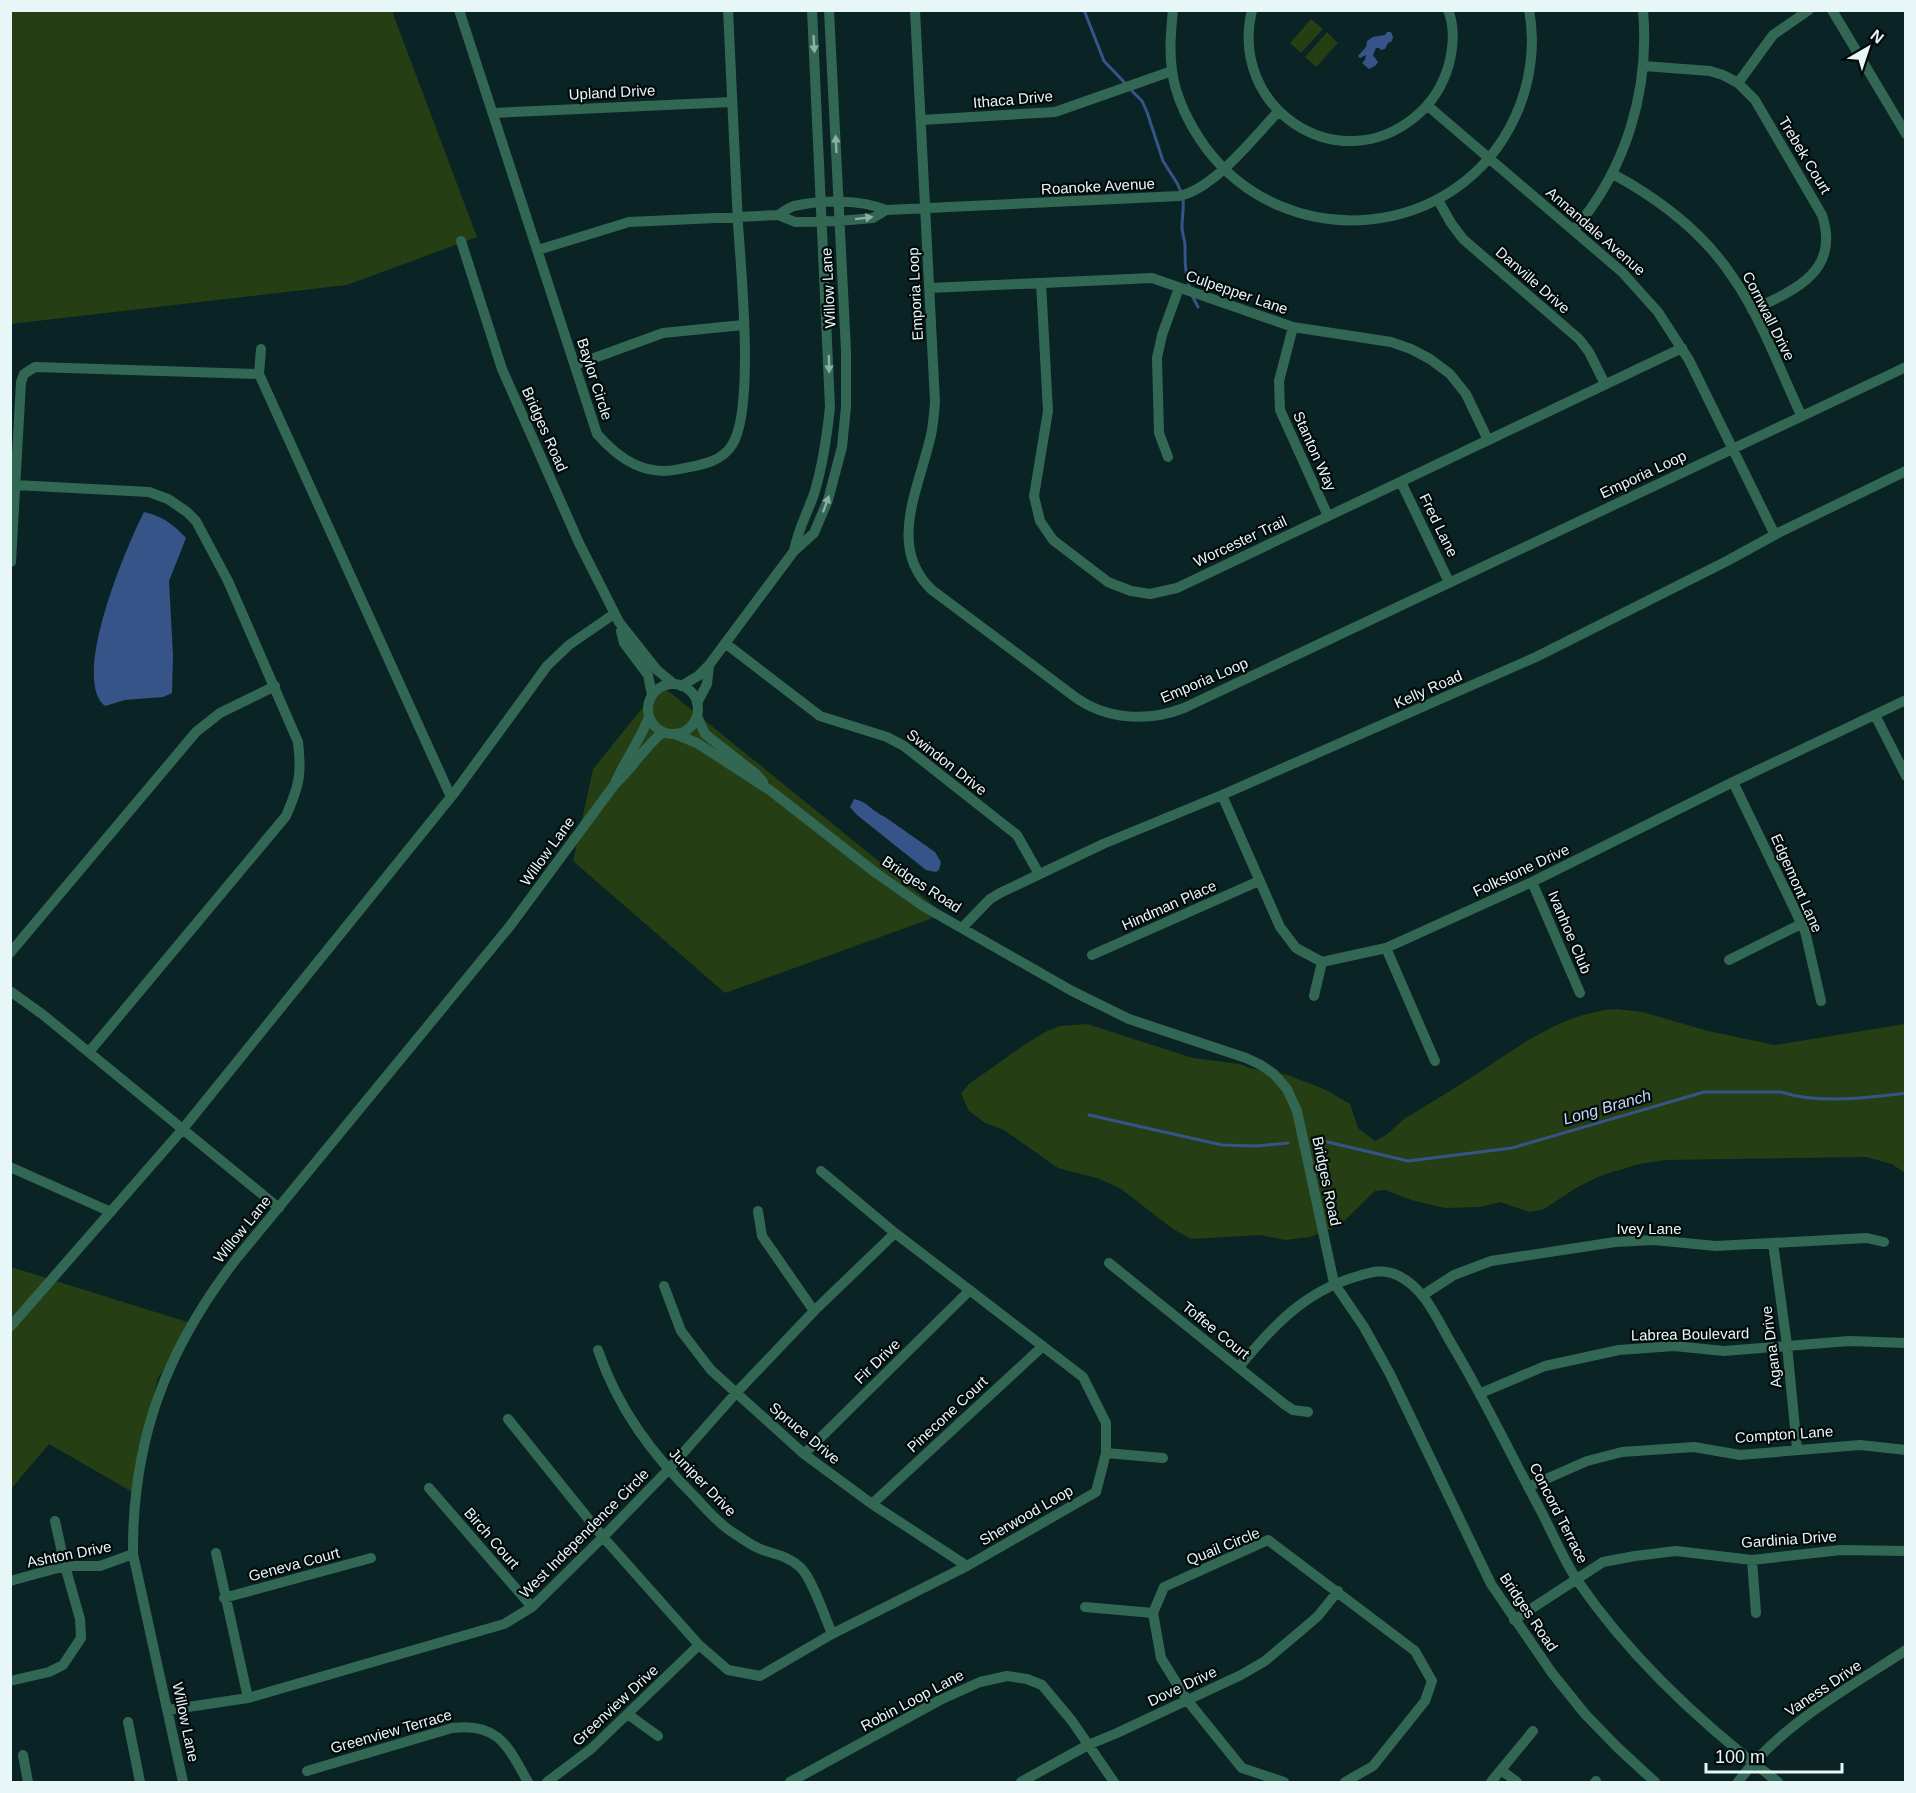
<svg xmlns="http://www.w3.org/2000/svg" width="1916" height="1793" font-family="Helvetica,sans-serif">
	<rect width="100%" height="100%" fill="#0a2324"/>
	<path fill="#253e13" d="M10,11H392L477,237L347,285L11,324Z
		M1311,19L1323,29L1301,53L1290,43Z
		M1327,32L1338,43L1316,67L1305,57Z
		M661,685L944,914L725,993L573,861L593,769Z
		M1616,1009L1643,1012L1708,1031L1775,1045L1905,1024V1173L1892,1164L1866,1157L1666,1160L1639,1164L1600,1176L1576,1188L1544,1209L1530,1212L1500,1202L1481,1207L1445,1208L1414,1201L1385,1190L1375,1191L1339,1226L1310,1237L1285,1240L1260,1235L1191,1239L1173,1229L1121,1189L1100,1179L1058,1168L1004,1130L985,1123L969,1111L961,1093L969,1084L1024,1045L1047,1031L1060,1026L1087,1024L1193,1058L1240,1064L1249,1068L1288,1075L1326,1090L1350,1104L1358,1128L1375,1141L1386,1135L1404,1119C1428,1104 1454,1089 1478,1073C1520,1045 1565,1012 1616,1009Z
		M11,1267L194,1324L158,1378L144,1433L141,1497L49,1444L11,1489Z"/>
	<path fill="#365487" d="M1387,32H1391L1393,37L1392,41L1388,43L1385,49L1381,50L1379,48H1376L1373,55L1378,62L1375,66L1369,69L1362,63L1365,60L1366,55L1360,58L1358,56L1366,47L1367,41L1373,37L1385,35Z
		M144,512C162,516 173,524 186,538L169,581L173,655L172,693L163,697L125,700L105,706C70,679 127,545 144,512Z
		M854,799C867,801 873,812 885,817L935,852L941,862L939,870L936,872L926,870L857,815L850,807Z"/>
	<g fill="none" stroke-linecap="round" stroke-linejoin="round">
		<path stroke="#365487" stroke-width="3" d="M1084,10L1104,61L1126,84
			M1130,89L1142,101L1147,112L1163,161L1177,183L1181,192
			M1183,198C1184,208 1182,217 1182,227C1182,233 1185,240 1185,246C1185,262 1185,274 1190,289
			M1192,295L1198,307
			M1089,1115L1222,1145L1256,1146L1288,1143
			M1319,1140L1408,1161L1512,1148L1704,1092H1781C1817,1104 1868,1098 1906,1093"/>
		<path stroke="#326853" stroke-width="10" d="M459,10L597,434C619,459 645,477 680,469C698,465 721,463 732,445C755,410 741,270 738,224C735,153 731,82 728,10
			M915,10L935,402C934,416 933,430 929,443C917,492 888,549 932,590L1075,697C1107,720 1148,722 1184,708L1906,367
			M1173,10C1171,30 1169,50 1172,70C1175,97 1190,126 1206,148C1287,256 1458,241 1515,117C1530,85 1536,45 1529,10
			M1252,10C1228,108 1337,181 1415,117C1432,103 1443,86 1449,64C1453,48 1455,27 1448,10
			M1832,10L1906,134
			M1644,66L1710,71L1723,75L1738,83L1755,100L1822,215C1841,272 1793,291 1752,310
			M1738,83L1773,35L1809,10
			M1428,106L1622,272L1658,312L1689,360L1775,535
			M493,113L732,102
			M921,120L1055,112L1172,71
			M1613,174C1659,199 1705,234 1734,279C1762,320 1780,370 1801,415
			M1438,200L1451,223L1463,239L1579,339L1589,352L1605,384
			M778,215C783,212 788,208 794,206C822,200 860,199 886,210L1179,196C1214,189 1253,138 1278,112
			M1574,230C1626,169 1650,91 1643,10
			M461,241L502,369L579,543L619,622L657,670L674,684
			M538,250L629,222L778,215L795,222L839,221L873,218L886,210
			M1041,283L1048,411L1034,496L1040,521L1053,540L1108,582L1131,591L1150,594L1177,588L1682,348
			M930,288L1152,278L1293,327L1391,342L1411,349L1430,359L1450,374L1466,394L1488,440
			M1293,327L1279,381L1280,410L1328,516
			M261,349L259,374L451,797
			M575,365L663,333L743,325
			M1168,457L1159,433L1157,358L1162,335L1179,288
			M1401,482L1449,582
			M15,485L149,492L168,499L187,512L196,521L228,581L298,742C302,775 299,786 286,816L89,1052
			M794,551C798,529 807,514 814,494C823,465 827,436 830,407L812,10
			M11,562L21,382L24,374L35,367L259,374
			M621,631L624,643L648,675L652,695
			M725,643L820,716L887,737L904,746L1017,835L1039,874
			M648 709a25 25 0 1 1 50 0a25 25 0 1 1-50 0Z
			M681,686L698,676L709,665L794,551L814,533L828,500L842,447L846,407V351L829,10
			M697,703L707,684L709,665
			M1875,715L1906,776
			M697,716L705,734L756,774L763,782
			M675,734L697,743L771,791L876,873L923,906L1072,991L1129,1019L1246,1058L1261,1065L1274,1074L1287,1089L1297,1111L1334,1283L1364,1327L1390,1374L1491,1584L1552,1673L1585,1714L1617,1747L1655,1782
			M616,781C626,759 640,740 649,717
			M1733,782L1805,931L1821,1001
			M1222,795L1280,927L1296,948L1322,962L1386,948L1532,882L1733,782L1906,700
			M1532,882L1580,993
			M962,928L990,899L1000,893L1103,844L1222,795L1536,657L1727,561L1780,532L1906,471
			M1386,948L1435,1061
			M10,953L196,732L220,713L275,686
			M1092,955L1259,881
			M1729,960L1801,924
			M10,991L42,1014L279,1208
			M1314,996L1322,962
			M10,1167L111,1212
			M758,1211L762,1236L814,1311
			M1773,1243L1787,1345L1797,1449
			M1109,1263L1284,1404L1293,1410L1308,1412
			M664,1286L681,1331L711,1370L804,1454L872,1504L967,1566
			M1423,1295L1454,1275L1491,1261L1615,1242L1654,1240L1716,1246L1867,1238L1884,1242
			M10,1327L182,1130L455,792L547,666L569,645L614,614
			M598,1350C618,1409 652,1454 696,1498C707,1510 718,1523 732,1532C740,1537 748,1543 756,1547C772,1555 787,1554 801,1568C812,1579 825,1617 832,1634
			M1239,1367C1272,1327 1304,1292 1355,1277C1371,1272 1383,1268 1399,1276C1425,1289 1437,1319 1451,1343C1484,1398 1511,1455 1541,1511C1553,1534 1563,1559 1577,1580C1629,1656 1704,1726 1778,1782
			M1481,1393L1545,1366L1619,1350L1674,1346L1724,1351L1849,1341L1906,1343
			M508,1419L603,1537L699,1645L728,1670L760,1676L832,1634L967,1566L1096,1492L1106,1453V1423L1083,1377L895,1233L821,1171
			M1106,1453L1163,1458
			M804,1454L970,1290
			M1528,1487L1587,1461L1622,1452L1694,1447L1740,1455L1860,1445L1906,1450
			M429,1488L532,1607
			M872,1504L1043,1346
			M216,1553L248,1698
			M1752,1560L1756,1613
			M10,1581L65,1566H100L133,1554
			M224,1598L371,1558
			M1085,1607L1153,1613
			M1514,1620L1603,1562L1635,1556L1676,1551L1752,1560L1841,1550L1906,1551
			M10,1681L49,1672L63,1665L81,1638L80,1619L65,1566L55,1521
			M168,1710L248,1698L504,1624L532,1607L603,1537L668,1470L736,1393L814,1311L895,1233
			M629,1715L658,1736
			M128,1722L140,1782
			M23,1755L28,1782
			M1501,1770L1517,1782
			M307,1771L452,1728C499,1722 508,1747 528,1782
			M183,1782L133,1554C132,1439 167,1348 237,1258L510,926L615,784C633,768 644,747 663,732
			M547,1782L591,1749L699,1645
			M790,1782L940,1700L980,1682L1007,1676L1027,1679L1042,1685L1072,1721L1114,1782
			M1021,1782L1088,1745L1117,1733L1241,1675L1265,1661L1303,1629L1318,1616L1338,1591
			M1284,1782L1242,1768L1187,1700L1161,1658L1153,1613L1164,1587L1268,1540L1415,1651L1432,1681L1425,1701L1373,1766L1345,1782
			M1491,1782L1533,1731
			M1595,1782L1596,1781
			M1738,1782C1780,1725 1847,1689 1906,1650"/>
	</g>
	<defs><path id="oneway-solid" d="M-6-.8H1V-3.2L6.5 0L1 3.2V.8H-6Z" transform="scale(1.5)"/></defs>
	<g fill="#8cafa4">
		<use href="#oneway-solid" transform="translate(814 44) rotate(87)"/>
		<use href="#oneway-solid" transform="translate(836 144) rotate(-93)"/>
		<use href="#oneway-solid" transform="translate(864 218) rotate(-7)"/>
		<use href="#oneway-solid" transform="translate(829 364) rotate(89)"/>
		<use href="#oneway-solid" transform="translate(826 504) rotate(-70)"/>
	</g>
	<g text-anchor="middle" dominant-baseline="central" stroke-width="4.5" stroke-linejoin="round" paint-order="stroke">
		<g font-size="15" fill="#e7f6f6" stroke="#030a0b">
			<text transform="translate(612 92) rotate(-3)">Upland Drive</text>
			<text transform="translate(1013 99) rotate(-5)">Ithaca Drive</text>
			<text transform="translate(1805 155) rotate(59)">Trebek Court</text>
			<text transform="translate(1098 186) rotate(-3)">Roanoke Avenue</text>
			<text transform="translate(1596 231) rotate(41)">Annandale Avenue</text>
			<text transform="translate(1533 280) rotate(41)">Danville Drive</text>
			<text transform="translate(828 288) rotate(-93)">Willow Lane</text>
			<text transform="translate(1237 292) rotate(19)">Culpepper Lane</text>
			<text transform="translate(915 294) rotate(-93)">Emporia Loop</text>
			<text transform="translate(1769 316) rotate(63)">Cornwall Drive</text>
			<text transform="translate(595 379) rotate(72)">Baylor Circle</text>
			<text transform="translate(545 429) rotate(66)">Bridges Road</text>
			<text transform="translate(1315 451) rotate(66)">Stanton Way</text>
			<text transform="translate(1643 474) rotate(-25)">Emporia Loop</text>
			<text transform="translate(1439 525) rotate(64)">Fred Lane</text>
			<text transform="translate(1240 541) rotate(-25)">Worcester Trail</text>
			<text transform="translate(1204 680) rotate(-23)">Emporia Loop</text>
			<text transform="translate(1428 689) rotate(-24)">Kelly Road</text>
			<text transform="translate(947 762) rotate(38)">Swindon Drive</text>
			<text transform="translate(547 851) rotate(-54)">Willow Lane</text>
			<text transform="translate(1521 870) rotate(-25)">Folkstone Drive</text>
			<text transform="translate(1797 883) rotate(66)">Edgemont Lane</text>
			<text transform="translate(922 884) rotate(33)">Bridges Road</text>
			<text transform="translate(1169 905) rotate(-24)">Hindman Place</text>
			<text transform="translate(1570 932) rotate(67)">Ivanhoe Club</text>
			<text transform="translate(1327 1181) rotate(78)">Bridges Road</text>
			<text x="1649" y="1228">Ivey Lane</text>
			<text transform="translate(242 1229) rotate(-51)">Willow Lane</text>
			<text transform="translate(1216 1330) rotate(39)">Toffee Court</text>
			<text transform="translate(1690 1334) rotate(-1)">Labrea Boulevard</text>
			<text transform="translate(1771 1347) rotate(-97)">Agana Drive</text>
			<text transform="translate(877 1361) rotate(-44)">Fir Drive</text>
			<text transform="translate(947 1414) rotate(-43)">Pinecone Court</text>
			<text transform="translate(805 1433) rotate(40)">Spruce Drive</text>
			<text transform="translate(1784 1434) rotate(-4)">Compton Lane</text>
			<text transform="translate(703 1482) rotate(46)">Juniper Drive</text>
			<text transform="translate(1559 1513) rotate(63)">Concord Terrace</text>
			<text transform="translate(1026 1515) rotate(-30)">Sherwood Loop</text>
			<text transform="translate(584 1533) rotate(-45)">West Independence Circle</text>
			<text transform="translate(492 1538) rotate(49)">Birch Court</text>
			<text transform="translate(1789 1539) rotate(-4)">Gardinia Drive</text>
			<text transform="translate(1223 1546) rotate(-22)">Quail Circle</text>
			<text transform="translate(69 1554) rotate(-11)">Ashton Drive</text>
			<text transform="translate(294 1564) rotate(-15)">Geneva Court</text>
			<text transform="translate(1529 1612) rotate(56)">Bridges Road</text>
			<text transform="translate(1182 1686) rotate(-25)">Dove Drive</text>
			<text transform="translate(1823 1688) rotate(-34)">Vaness Drive</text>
			<text transform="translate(912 1700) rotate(-28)">Robin Loop Lane</text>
			<text transform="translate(615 1705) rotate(-43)">Greenview Drive</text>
			<text transform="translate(186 1722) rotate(78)">Willow Lane</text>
			<text transform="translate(391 1731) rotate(-16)">Greenview Terrace</text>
		</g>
		<g font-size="16" font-style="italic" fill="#c5d8f8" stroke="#030a0b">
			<text transform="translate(1607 1107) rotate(-16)">Long Branch</text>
		</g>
	</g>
	<rect width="1916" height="1793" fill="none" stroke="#e7f6f6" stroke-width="24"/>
	<g transform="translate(1868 48) rotate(39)" stroke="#030a0b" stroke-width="4.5" paint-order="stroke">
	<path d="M0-4.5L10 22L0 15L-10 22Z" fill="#e7f6f6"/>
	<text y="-9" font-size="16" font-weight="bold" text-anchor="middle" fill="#e7f6f6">N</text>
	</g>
	<path d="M1706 1763v9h136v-9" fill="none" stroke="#e7f6f6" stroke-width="3"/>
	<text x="1715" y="1763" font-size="18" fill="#e7f6f6" stroke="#030a0b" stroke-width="4.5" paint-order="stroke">100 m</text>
</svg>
